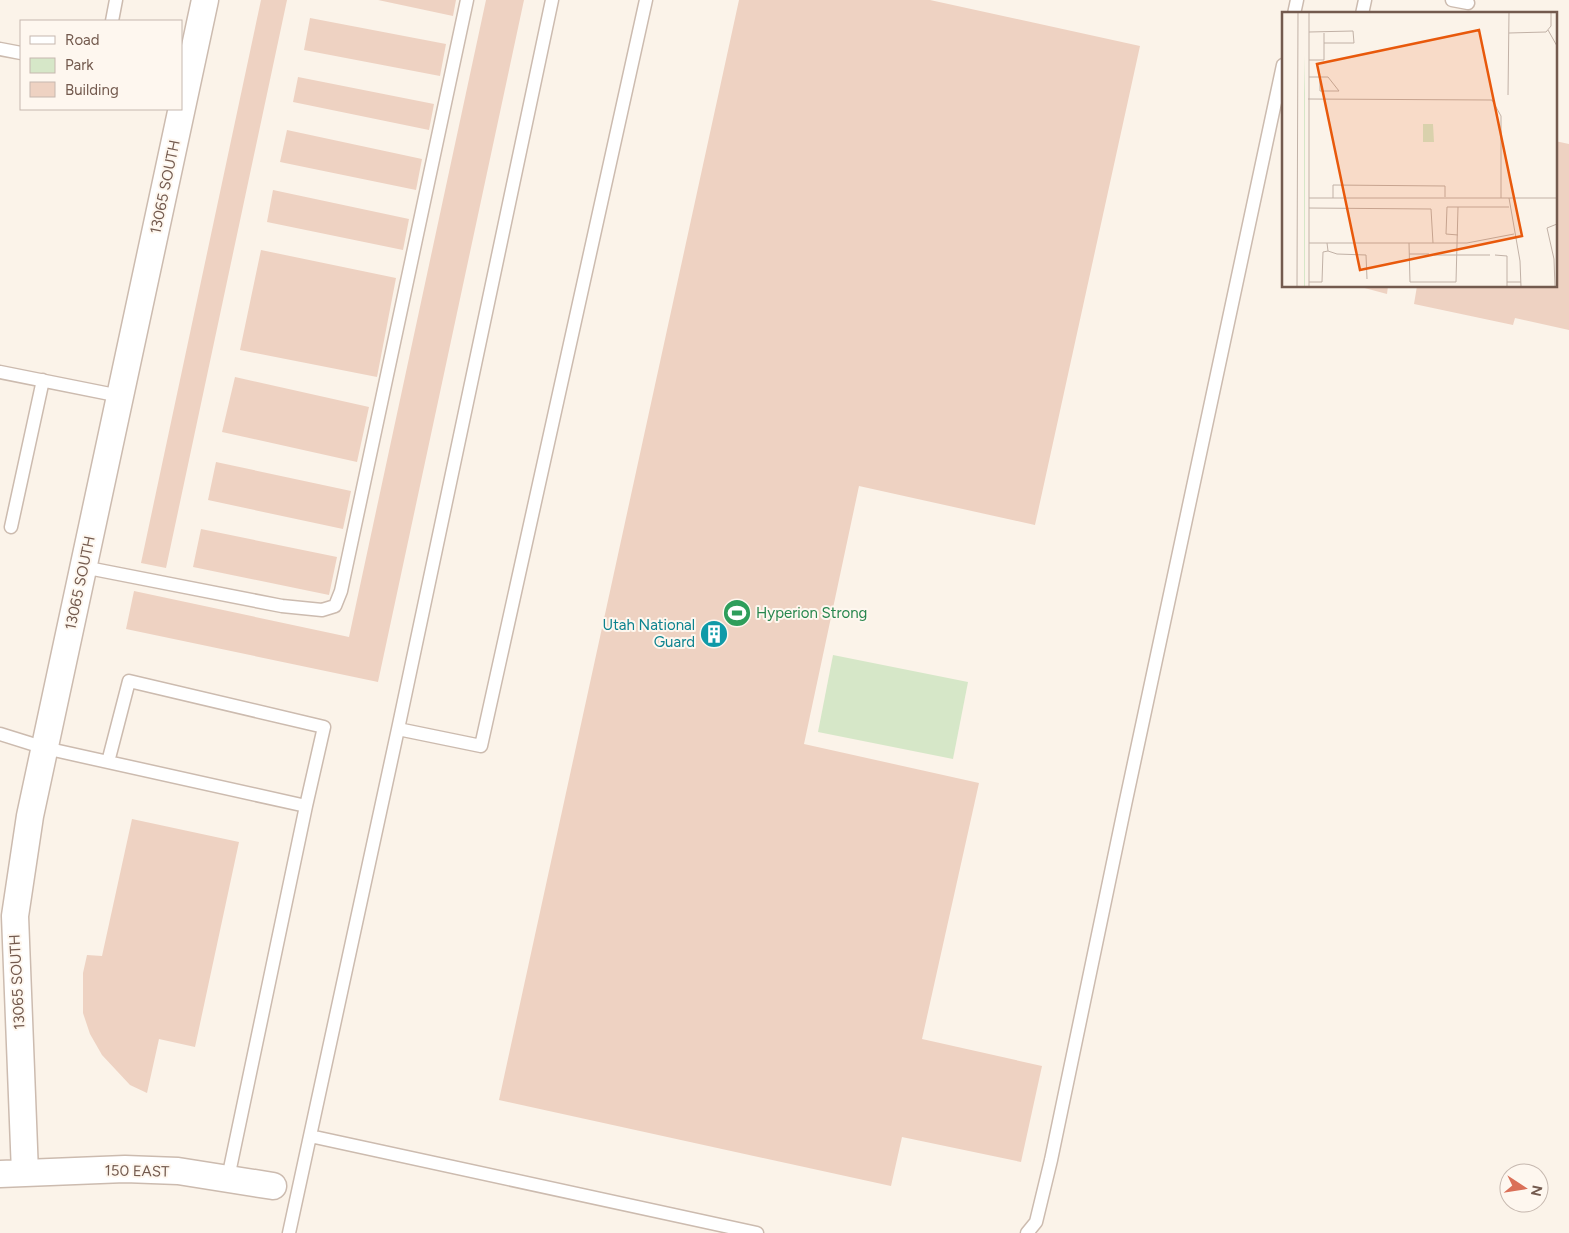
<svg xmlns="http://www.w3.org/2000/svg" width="1569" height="1233" font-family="Figtree,sans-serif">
	<rect width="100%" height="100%" fill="#fbf3e9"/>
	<path fill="#d6e7c8" d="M833,655L968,682L953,759L818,732Z"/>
	<path fill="#eed2c2" d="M261,0H287L166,568L141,563Z
		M378,0H456L453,16Z
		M486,0H524L378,682L126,629L134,591L349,637Z
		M739,0H930L1140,46L1035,525L859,486L804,744L979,783L922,1039L1042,1066L1021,1162L902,1137L891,1186L499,1100Z
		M310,18L446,44L440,76L304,50Z
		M298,77L434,104L429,130L293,102Z
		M287,130L422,159L416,190L280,162Z
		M1555,141L1569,144V330L1515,318L1513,325L1414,304L1417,286H1555Z
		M273,190L409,219L403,250L267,222Z
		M261,250L396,278L377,377L240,350Z
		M1357,286H1388L1387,294Z
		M235,377L369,407L357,462L222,432Z
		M216,462L351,491L343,529L208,500Z
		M201,529L337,557L329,595L193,567Z
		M132,819L239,842L195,1047L159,1039L147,1093L130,1085L102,1055L90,1034L83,1013V973L87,955L102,956Z"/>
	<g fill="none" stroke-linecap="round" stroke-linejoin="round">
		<defs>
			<path id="lane" d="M1452,0L1468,3
				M1294,14L1297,0
				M1362,14L1365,0
				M112,21L116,0
				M0,49L21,53
				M0,372L120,396
				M11,527L43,380
				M83,567L282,606L322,610L335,606L341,591L467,0
				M398,729L481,746L646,0
				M0,734L45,748L306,806L228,1178
				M108,762L129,681L324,727L306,806
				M310,1136L757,1233
				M289,1233L398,729L552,0
				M1027,1233L1036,1222L1051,1160L1125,805L1283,65"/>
			<path id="street" d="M25,1173L15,916L30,816L205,0
				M0,1174L125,1169L178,1171L273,1186"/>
		</defs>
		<use href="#lane" stroke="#ccbbaf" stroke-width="15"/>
		<use href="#street" stroke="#ccbbaf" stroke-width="29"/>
		<use href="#lane" stroke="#fff" stroke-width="12"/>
		<use href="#street" stroke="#fff" stroke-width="26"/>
	</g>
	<defs>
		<symbol id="stadium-disc" viewBox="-11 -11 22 22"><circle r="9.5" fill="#2e9e5b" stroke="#fef7ef"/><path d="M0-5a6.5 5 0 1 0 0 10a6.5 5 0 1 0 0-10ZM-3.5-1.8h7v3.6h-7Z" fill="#fff"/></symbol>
		<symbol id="building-disc" viewBox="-11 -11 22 22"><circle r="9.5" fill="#0f9aa8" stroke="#fef7ef"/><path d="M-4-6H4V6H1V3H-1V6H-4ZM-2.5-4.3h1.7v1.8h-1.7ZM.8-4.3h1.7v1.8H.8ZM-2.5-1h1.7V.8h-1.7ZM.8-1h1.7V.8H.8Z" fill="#fff"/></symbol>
	</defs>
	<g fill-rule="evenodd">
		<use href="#stadium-disc" x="721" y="597" width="32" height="32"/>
		<use href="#building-disc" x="698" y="618" width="32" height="32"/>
	</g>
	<g text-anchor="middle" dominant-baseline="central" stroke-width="4" stroke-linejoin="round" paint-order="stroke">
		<g font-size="15" fill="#735a4e" stroke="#fef7ef">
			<text transform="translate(165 187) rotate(-78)">13065 SOUTH</text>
			<text transform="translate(80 583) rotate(-78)">13065 SOUTH</text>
			<text transform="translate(17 982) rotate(-93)">13065 SOUTH</text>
			<text transform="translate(137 1171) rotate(1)">150 EAST</text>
		</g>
		<g font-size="15" fill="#27864d" stroke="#fef7ef" text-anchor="start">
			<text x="756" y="613">Hyperion Strong</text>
		</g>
		<g font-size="15" fill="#0d838f" stroke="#fef7ef" text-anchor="end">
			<text x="695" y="625">Utah National<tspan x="695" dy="17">Guard</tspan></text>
		</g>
	</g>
	<g transform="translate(1282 12)">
		<rect width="275" height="275" fill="#fbf3e9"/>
		<path d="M23,43V275H22V82ZM141,112H151L152,130H141Z" fill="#d6e7c8"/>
		<path fill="none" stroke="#c1b1a6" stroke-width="1" d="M27,0V275M266,18L275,34M27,20L71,19L72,31H42M227,21L264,20L269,14V0M27,48H42V21M27,65H46L57,79H38V65M226,83L227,0M26,87L210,88L219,104V186M27,186H275M51,186V173L163,174V185M227,186L238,249L239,275M27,196L149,197L151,231M176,223L164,222L165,195H176M27,231H185L232,222M127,231L128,270H174L176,195H227M46,239L55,242L84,243L85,267M127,242H147M152,243H208M213,243L225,244V270M27,270H40L41,240L46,239L45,231M15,275L16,0M225,275V270H239M273,275L272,247L265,216L275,212"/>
		<path fill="#e8590c" fill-opacity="0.15" stroke="#e8590c" stroke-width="2.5" d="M197,18L240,224L78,258L35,52Z"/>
		<rect width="275" height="275" fill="none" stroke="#735a4e" stroke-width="2.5"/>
	</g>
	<rect x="20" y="20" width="162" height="90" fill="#fef7ef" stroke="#c6b8af"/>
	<rect x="30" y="36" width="25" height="8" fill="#ffffff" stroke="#c6b8af"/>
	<text x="65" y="45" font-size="15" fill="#735a4e">Road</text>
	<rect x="30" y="58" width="25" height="15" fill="#d6e7c8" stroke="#c6b8af"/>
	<text x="65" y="70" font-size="15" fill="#735a4e">Park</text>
	<rect x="30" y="82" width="25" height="15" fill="#eed2c2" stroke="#c6b8af"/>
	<text x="65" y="95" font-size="15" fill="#735a4e">Building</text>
	<g transform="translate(1524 1188) rotate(102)"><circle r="24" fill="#fef7ef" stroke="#c6b8af"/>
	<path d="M0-4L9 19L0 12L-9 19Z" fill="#da7058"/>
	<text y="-8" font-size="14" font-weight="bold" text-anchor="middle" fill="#735a4e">N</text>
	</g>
</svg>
